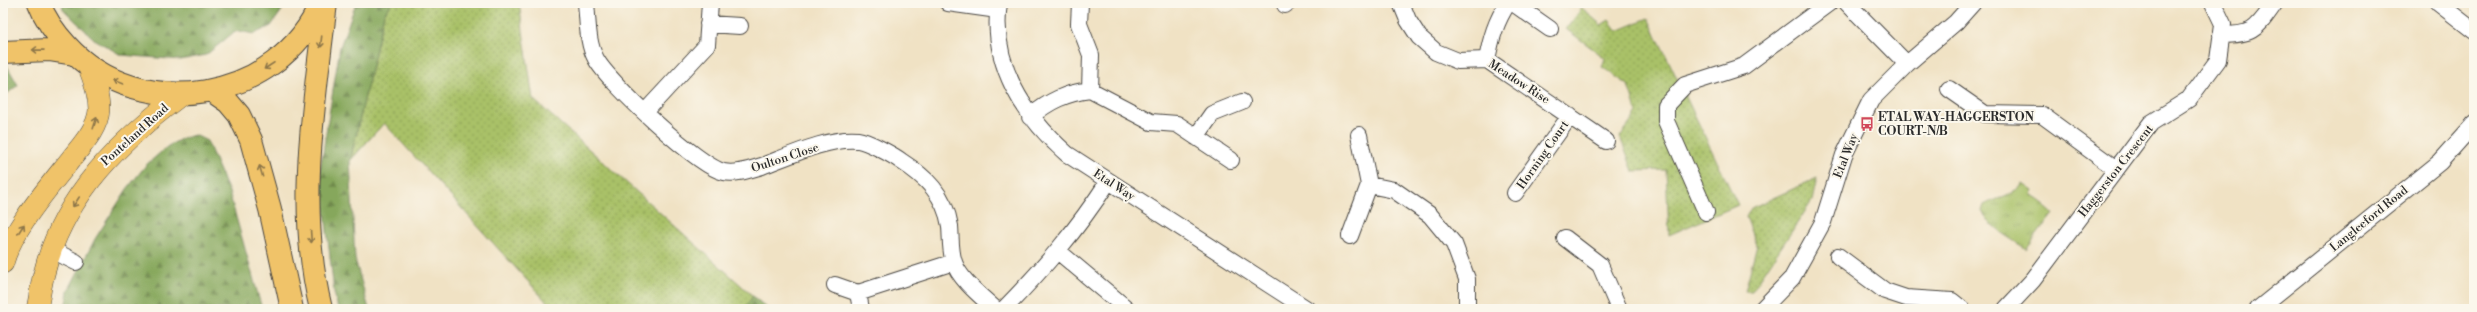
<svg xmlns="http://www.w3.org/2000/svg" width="2477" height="312" font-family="'Libre Bodoni',serif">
	<defs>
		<pattern id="grass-dots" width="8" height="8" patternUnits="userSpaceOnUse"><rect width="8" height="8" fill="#a9c167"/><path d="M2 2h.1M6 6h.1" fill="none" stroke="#8a9d55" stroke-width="1.8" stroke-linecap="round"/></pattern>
		<pattern id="forest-firs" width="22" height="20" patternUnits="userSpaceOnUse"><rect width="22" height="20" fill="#86a75c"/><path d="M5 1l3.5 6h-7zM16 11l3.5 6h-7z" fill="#6e884c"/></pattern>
		<pattern id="park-tufts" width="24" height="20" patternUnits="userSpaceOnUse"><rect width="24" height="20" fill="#a9c167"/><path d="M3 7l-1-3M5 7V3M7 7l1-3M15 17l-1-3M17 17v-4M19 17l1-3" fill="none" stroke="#8a9d55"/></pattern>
	</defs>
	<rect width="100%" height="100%" fill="#fbf7ec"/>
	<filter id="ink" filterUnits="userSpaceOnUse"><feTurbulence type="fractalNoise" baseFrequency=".025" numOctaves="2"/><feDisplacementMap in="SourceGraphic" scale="8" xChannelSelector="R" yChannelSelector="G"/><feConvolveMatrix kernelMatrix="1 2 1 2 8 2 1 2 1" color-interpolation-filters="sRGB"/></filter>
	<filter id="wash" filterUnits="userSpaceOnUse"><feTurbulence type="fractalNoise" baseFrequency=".012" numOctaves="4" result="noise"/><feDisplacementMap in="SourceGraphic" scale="16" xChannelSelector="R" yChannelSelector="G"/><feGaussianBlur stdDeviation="0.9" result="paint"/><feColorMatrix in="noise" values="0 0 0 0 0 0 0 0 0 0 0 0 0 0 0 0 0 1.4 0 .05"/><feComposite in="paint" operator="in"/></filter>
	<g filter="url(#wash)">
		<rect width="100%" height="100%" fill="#f0e2c4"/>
		<path fill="url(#grass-dots)" stroke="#6a7649" d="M392,3H519L533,99L753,296L744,309H553L384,123L350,161L384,14Z
			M1582,8L1601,25L1609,20L1617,31L1648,18L1738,205L1669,235L1666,170L1633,171L1620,137L1637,113L1628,85L1602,67L1605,58L1566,29Z
			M1817,178L1812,201L1752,291H1745L1757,245L1746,217L1751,208Z"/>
		<path fill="url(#forest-firs)" stroke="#586944" d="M62,3H287L271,26L254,34L239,31L233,33L206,55L181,60L121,55L94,39L63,9Z
			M356,3H392L384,14L350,161L355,259L369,309H338L334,292L320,170L340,47Z
			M3,59L18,85L3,97Z
			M195,135L207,141L229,192L262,309H65L68,291L95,239L127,189L146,165L168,146L183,138Z
			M753,296L768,309H744Z"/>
		<path fill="url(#park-tufts)" stroke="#6a7649" d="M2023,183L2033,190L2031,194L2046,205L2045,207L2053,214L2026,249C2012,239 1989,228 1982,211L1984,205L2018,190Z"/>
	</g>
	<g filter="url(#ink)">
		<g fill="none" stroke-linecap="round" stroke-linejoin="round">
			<defs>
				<path id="minor" d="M586,3C588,21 587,43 596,59C608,82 699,167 724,172C736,175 751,169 762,166C789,156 829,137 858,140C867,141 893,155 901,161C926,177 945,195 950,226C951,237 950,251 954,262C959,279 982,297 995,309
					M948,3L998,10
					M999,3C990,64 1024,116 1067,154L1307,309
					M1401,3L1408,20L1419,37L1436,52L1458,61L1487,60L1606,141
					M1513,3L1550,29
					M1847,3L1907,64
					M2438,3L2474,31
					M1285,5L1287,3
					M708,24L740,26
					M2221,35C2255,35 2256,29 2275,3
					M1487,60C1491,38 1496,21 1508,3
					M1949,89L1985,114L2042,115L2116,169
					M1090,90L1151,122L1177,124L1231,160
					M645,112L707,45L710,3
					M1030,117C1049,101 1066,93 1090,90L1091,55L1079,24L1080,3
					M1359,135L1369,185
					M1196,137L1212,114L1242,102
					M1515,193L1570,116
					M1706,212L1666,121V105L1685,85L1744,66L1829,3
					M1350,236L1369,185L1394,190L1430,215L1454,244L1467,279V309
					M1565,238L1600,265L1619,309
					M52,250L76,262
					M1059,252L1127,309
					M1838,256L1885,291L1906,298L1952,301L1962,309
					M835,285L858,293L861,309
					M858,293L954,262
					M1004,309C1045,267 1076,231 1108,182
					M1762,309L1792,278L1823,222L1844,155L1871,100L1907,64L1956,22L1973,3
					M2006,309L2033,280L2151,123L2189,99L2218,60L2223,24L2213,3
					M2258,309L2440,162L2474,124"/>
				<path id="major" d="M3,263C12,229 49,187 71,159C82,145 98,128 99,110C99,94 94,80 88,65
					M37,309C40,296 41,283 45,270C64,195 121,140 181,95"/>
				<path id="highway" d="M39,3C45,19 55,33 67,46C139,125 279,102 321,3
					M3,52L49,50L74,54
					M212,91L228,102L239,115L251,140L270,209L292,309
					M321,309C296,208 314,104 326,3"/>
			</defs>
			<use href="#minor" stroke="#494642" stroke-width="18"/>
			<use href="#major" stroke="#494642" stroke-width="22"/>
			<use href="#highway" stroke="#494642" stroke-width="24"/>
			<use href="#minor" stroke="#fff" stroke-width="16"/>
			<use href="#major" stroke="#f0c369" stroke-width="21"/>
			<use href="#highway" stroke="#f0c369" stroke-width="22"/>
		</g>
		<defs><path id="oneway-shaft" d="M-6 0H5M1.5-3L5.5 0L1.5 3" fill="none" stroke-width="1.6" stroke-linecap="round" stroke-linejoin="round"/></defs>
		<g stroke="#8e774a">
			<use href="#oneway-shaft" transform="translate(321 42) rotate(97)"/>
			<use href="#oneway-shaft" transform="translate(38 50) rotate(-179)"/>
			<use href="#oneway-shaft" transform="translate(269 66) rotate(147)"/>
			<use href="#oneway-shaft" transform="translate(118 82) rotate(-158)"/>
			<use href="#oneway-shaft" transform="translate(95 123) rotate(-72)"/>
			<use href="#oneway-shaft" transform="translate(261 171) rotate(-106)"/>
			<use href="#oneway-shaft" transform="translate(76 202) rotate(123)"/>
			<use href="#oneway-shaft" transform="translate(21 229) rotate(-57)"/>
			<use href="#oneway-shaft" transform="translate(311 237) rotate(86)"/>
		</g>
	</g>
	<defs>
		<symbol id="bus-bare" viewBox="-9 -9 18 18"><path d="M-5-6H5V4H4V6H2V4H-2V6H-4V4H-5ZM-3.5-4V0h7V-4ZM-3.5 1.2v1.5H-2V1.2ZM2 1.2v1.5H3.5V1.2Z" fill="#d1495b" stroke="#fbf7ec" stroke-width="2.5" paint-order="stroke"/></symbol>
	</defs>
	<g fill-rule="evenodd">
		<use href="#bus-bare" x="1857" y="114" width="20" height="20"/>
	</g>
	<g text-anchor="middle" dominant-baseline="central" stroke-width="4" stroke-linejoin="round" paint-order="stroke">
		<g font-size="12" fill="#2b2b2b" stroke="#fbf7ec">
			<text transform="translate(1519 82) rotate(33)">Meadow Rise</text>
			<text transform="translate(135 135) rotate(-42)">Ponteland Road</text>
			<text transform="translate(1543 155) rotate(-55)">Horning Court</text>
			<text transform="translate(1846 156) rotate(-68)">Etal Way</text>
			<text transform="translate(785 158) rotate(-18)">Oulton Close</text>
			<text transform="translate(2116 171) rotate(-52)">Haggerston Crescent</text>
			<text transform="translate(1114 185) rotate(33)">Etal Way</text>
			<text transform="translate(2369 219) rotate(-39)">Langleeford Road</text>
		</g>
		<g font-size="12" font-weight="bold" fill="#2b2b2b" stroke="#fbf7ec" text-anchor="start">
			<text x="1878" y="117">ETAL WAY-HAGGERSTON<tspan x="1878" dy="14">COURT-N/B</tspan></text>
		</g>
	</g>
	<rect width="2477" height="312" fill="none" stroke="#fbf7ec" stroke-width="16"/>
</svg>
